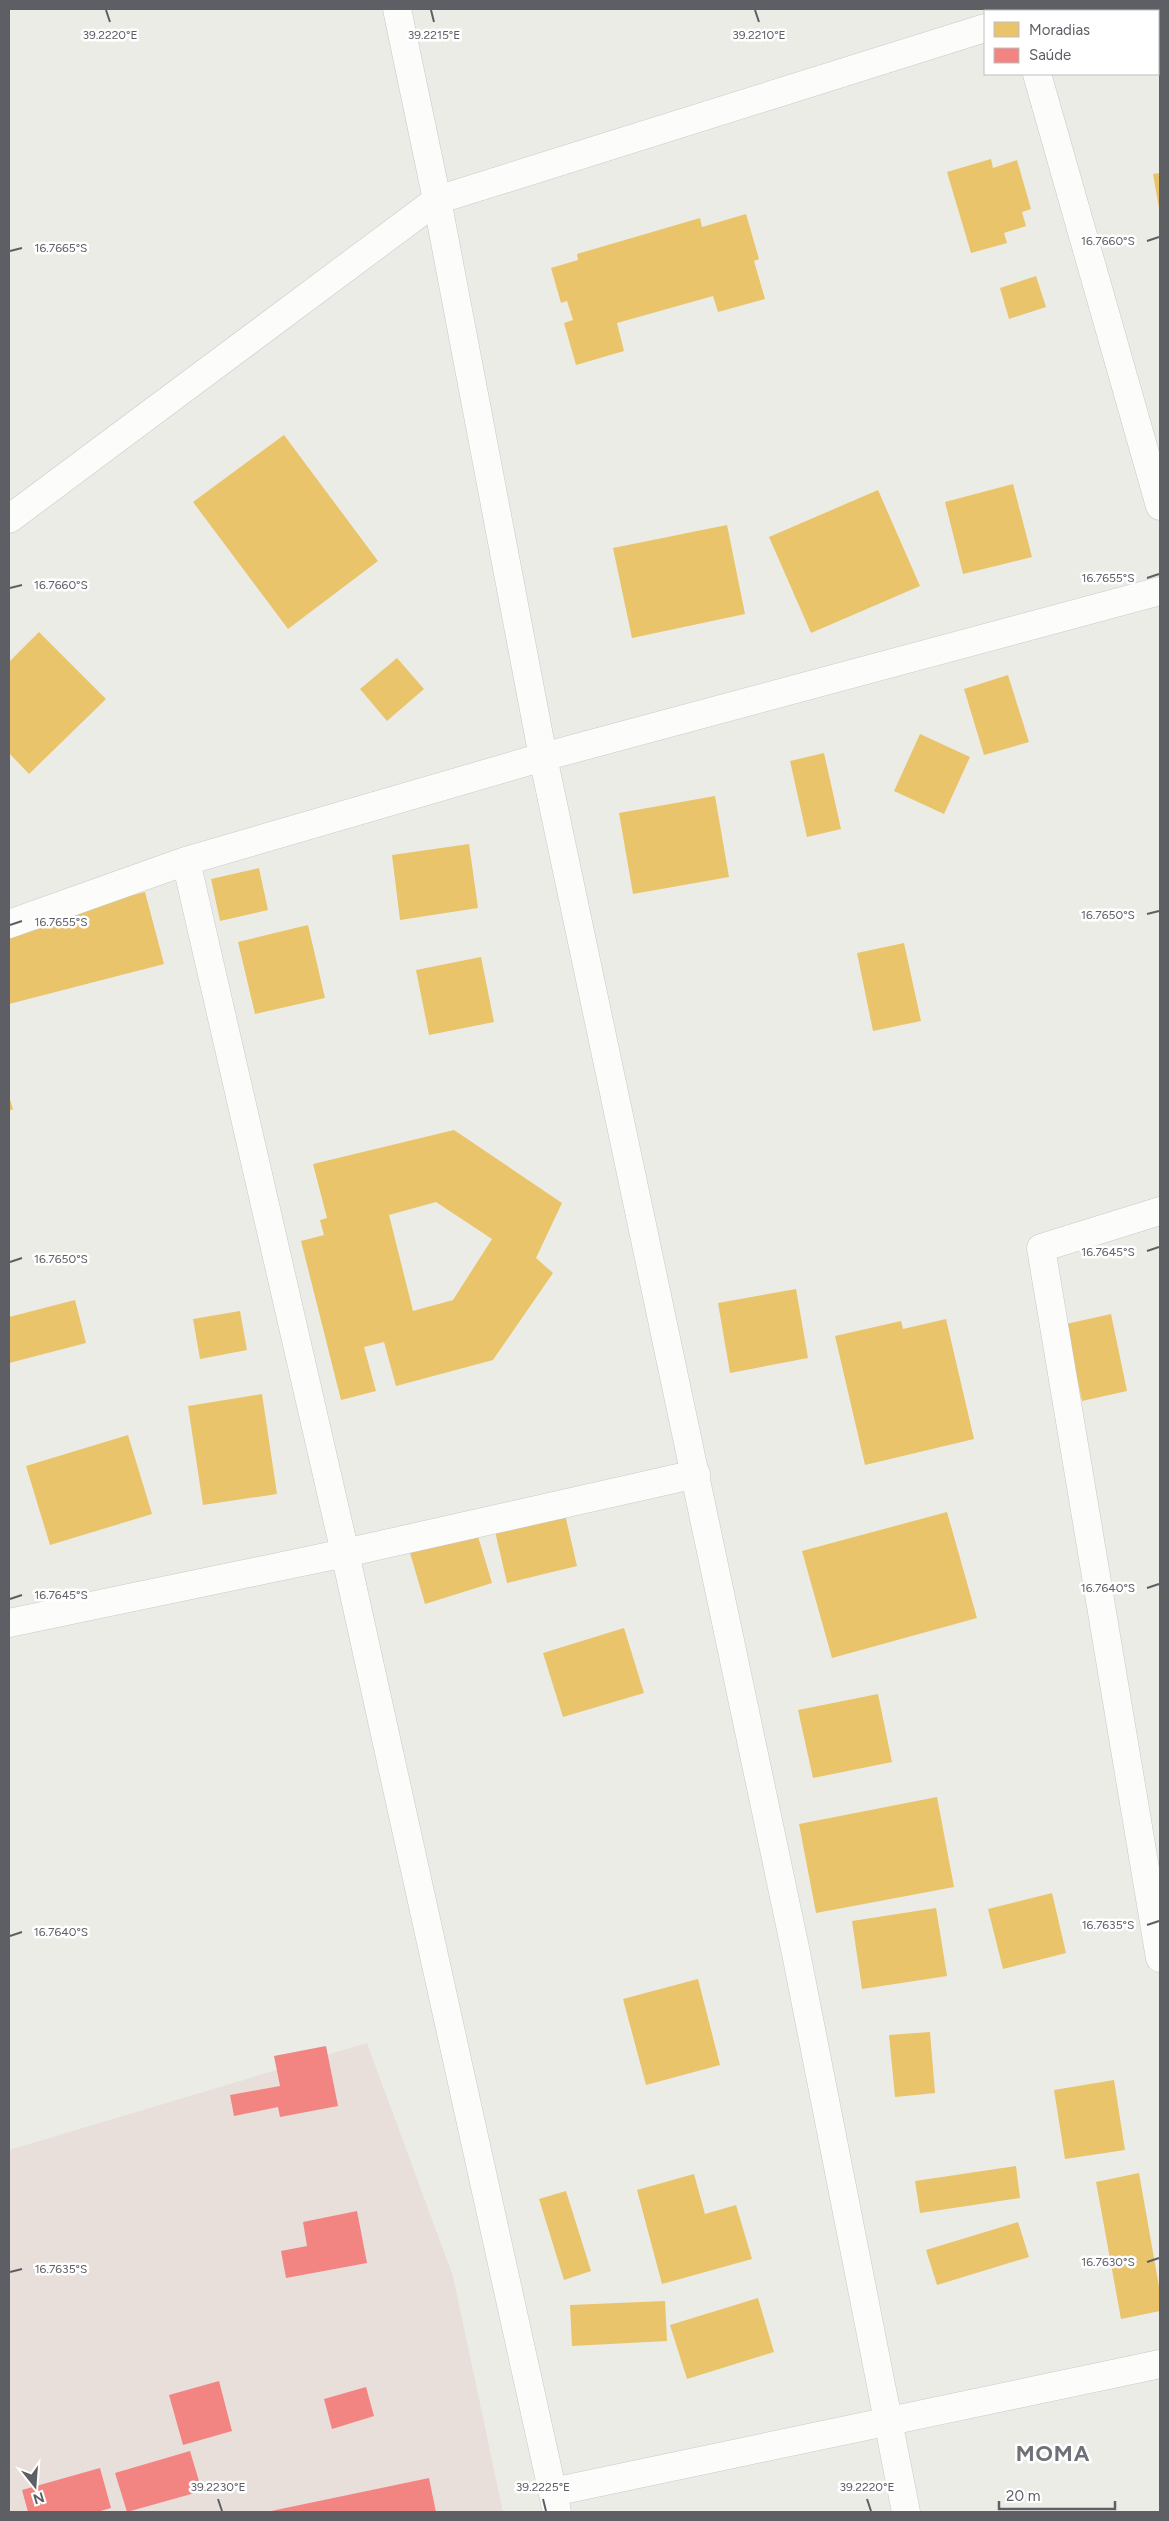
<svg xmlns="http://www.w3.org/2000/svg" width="1169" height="2521" font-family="Figtree,sans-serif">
	<rect width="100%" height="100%" fill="#ecece7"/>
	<path fill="#e8dfdb" d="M367,2043L453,2276L503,2512H436L429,2478L267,2512H9V2150Z"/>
	<path fill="#e9c46a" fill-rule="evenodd" d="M991,159L993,168L1017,160L1031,209L1022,212L1026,226L1004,233L1007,243L971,253L947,172Z
		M1160,173V208H1159L1153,174Z
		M746,214L759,259L754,261L765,299L718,312L713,296L617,323L624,351L576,365L564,323L573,320L567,301L561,303L551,268L578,260L577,254L700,218L702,227Z
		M1036,276L1046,307L1009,319L1000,288Z
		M284,435L378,561L288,629L193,502Z
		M1013,484L1032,557L963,574L945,502Z
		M878,490L920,586L811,633L769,537Z
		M727,525L745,614L632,638L613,548Z
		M39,632L106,699L29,774L9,753V662Z
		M397,658L424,689L387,721L360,689Z
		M1008,675L1029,742L984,755L964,689Z
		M920,734L970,757L944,814L894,791Z
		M824,753L841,829L807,837L790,761Z
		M715,796L729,877L633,894L619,813Z
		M469,844L478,908L400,920L392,855Z
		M259,868L268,910L220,921L211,879Z
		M145,892L164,964L9,1004V927Z
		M308,925L325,998L255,1014L238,942Z
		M904,943L921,1021L873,1031L857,953Z
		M481,957L494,1022L429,1035L416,970Z
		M9,1096L13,1109L9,1111Z
		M454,1130L562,1203L536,1258L553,1273L493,1360L396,1386L384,1342L364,1347L376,1391L341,1400L301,1241L324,1235L320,1220L327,1218L313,1164ZM436,1202L492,1239L453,1300L413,1311L389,1215Z
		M796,1289L808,1358L730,1373L718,1303Z
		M75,1300L86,1343L9,1363V1317Z
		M240,1311L247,1350L200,1359L193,1319Z
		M1111,1314L1127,1391L1082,1401L1066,1324Z
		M946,1319L974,1439L865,1465L835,1336L901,1321L903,1329Z
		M262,1394L277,1494L203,1505L188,1406Z
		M128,1435L152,1514L50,1545L26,1466Z
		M564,1510L577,1566L507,1583L494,1527Z
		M947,1512L977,1618L832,1658L802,1551Z
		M477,1533L492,1583L425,1604L410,1553Z
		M624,1628L644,1693L563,1717L543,1653Z
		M878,1694L892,1762L813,1778L798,1710Z
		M937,1797L954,1887L816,1913L799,1824Z
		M1052,1893L1066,1953L1003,1969L988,1909Z
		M936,1908L947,1976L862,1989L852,1921Z
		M698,1979L720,2065L646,2085L623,1999Z
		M930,2032L935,2093L895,2097L889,2035Z
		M1114,2080L1125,2150L1065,2159L1054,2090Z
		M1016,2166L1020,2198L920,2213L915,2181Z
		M1139,2173L1160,2292V2311L1121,2319L1096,2182Z
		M694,2174L705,2214L736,2205L752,2259L662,2284L637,2190Z
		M566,2191L591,2271L564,2280L539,2199Z
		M1018,2222L1029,2257L937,2285L926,2250Z
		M758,2298L774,2352L687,2379L670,2325Z
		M665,2301L667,2341L572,2346L570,2305Z"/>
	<path fill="#f28482" d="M326,2046L338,2106L280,2117L278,2107L234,2116L230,2095L280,2086L274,2056Z
		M357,2211L367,2263L286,2278L281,2251L307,2246L303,2222Z
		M219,2381L232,2431L183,2445L169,2395Z
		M366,2387L374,2416L332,2429L324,2399Z
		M190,2451L202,2491L127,2512L115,2473Z
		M100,2468L111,2508L97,2512H28L22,2490Z
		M429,2478L436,2512H271V2511Z"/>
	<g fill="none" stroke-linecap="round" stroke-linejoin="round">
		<defs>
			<path id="street" d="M397,9L437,200
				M1041,11L1051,9
				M1037,74L1160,506
				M9,519L437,200L985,28
				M186,861L345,1553L696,1474
				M9,924L186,861L543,757L1160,591
				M1160,1211L1041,1248L1160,1958
				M9,1623L345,1553L557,2512
				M553,2492L1160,2364"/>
			<path id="secondary" d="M437,200L543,757L796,1953L906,2512"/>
		</defs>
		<use href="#street" stroke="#c8c8c8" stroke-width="29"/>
		<use href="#secondary" stroke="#c8c8c8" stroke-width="29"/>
		<use href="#street" stroke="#fcfcfb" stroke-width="28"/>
		<use href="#secondary" stroke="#fcfcfb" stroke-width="28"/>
	</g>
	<path fill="none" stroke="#5d5f65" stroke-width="2" d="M106,10L110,22M431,10L434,22M755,10L759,22M1147,241L1159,237M10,251L22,248M1147,578L1159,574M10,588L22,585M1147,914L1159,911M10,925L22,921M1147,1251L1159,1247M10,1262L22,1258M1147,1588L1159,1584M10,1599L22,1595M1147,1925L1159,1921M10,1936L22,1932M1147,2262L1159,2258M10,2272L22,2269M218,2499L222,2511M543,2499L546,2511M867,2499L871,2511"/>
	<g text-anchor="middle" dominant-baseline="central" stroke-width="5" stroke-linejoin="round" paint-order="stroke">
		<g font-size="22" font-weight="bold" letter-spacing="1" fill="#6e7177" stroke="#fff">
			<text x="1053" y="2453">MOMA</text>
		</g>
	</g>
	<g font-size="12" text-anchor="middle" fill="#5d5f65" stroke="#fff" stroke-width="5" stroke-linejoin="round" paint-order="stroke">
		<text x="110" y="39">39.2220°E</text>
		<text x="434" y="39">39.2215°E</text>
		<text x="759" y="39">39.2210°E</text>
		<text x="1108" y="245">16.7660°S</text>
		<text x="61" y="252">16.7665°S</text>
		<text x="1108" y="582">16.7655°S</text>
		<text x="61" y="589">16.7660°S</text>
		<text x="1108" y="919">16.7650°S</text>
		<text x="61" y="926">16.7655°S</text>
		<text x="1108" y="1256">16.7645°S</text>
		<text x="61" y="1263">16.7650°S</text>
		<text x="1108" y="1592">16.7640°S</text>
		<text x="61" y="1599">16.7645°S</text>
		<text x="1108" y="1929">16.7635°S</text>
		<text x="61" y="1936">16.7640°S</text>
		<text x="1108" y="2266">16.7630°S</text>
		<text x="61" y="2273">16.7635°S</text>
		<text x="218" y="2491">39.2230°E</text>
		<text x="543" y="2491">39.2225°E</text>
		<text x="867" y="2491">39.2220°E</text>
	</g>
	<rect width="1169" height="2521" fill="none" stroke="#5d5f65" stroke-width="20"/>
	<rect x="984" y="10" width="175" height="65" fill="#ffffff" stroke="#bebfc1"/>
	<rect x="994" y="22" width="25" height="15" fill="#e9c46a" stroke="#bebfc1"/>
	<text x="1029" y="35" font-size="15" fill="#5d5f65">Moradias</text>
	<rect x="994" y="48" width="25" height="15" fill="#f28482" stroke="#bebfc1"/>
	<text x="1029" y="60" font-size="15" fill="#5d5f65">Saúde</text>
	<g transform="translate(35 2486) rotate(163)" stroke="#ffffff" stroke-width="4" paint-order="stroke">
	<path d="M0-4L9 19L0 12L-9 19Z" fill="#5d5f65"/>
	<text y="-8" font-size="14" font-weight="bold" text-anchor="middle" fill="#5d5f65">N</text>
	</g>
	<path d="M999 2501v8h116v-8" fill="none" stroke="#5d5f65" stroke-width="2.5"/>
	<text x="1006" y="2501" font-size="15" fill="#5d5f65" stroke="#ffffff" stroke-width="4" paint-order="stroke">20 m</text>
</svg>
